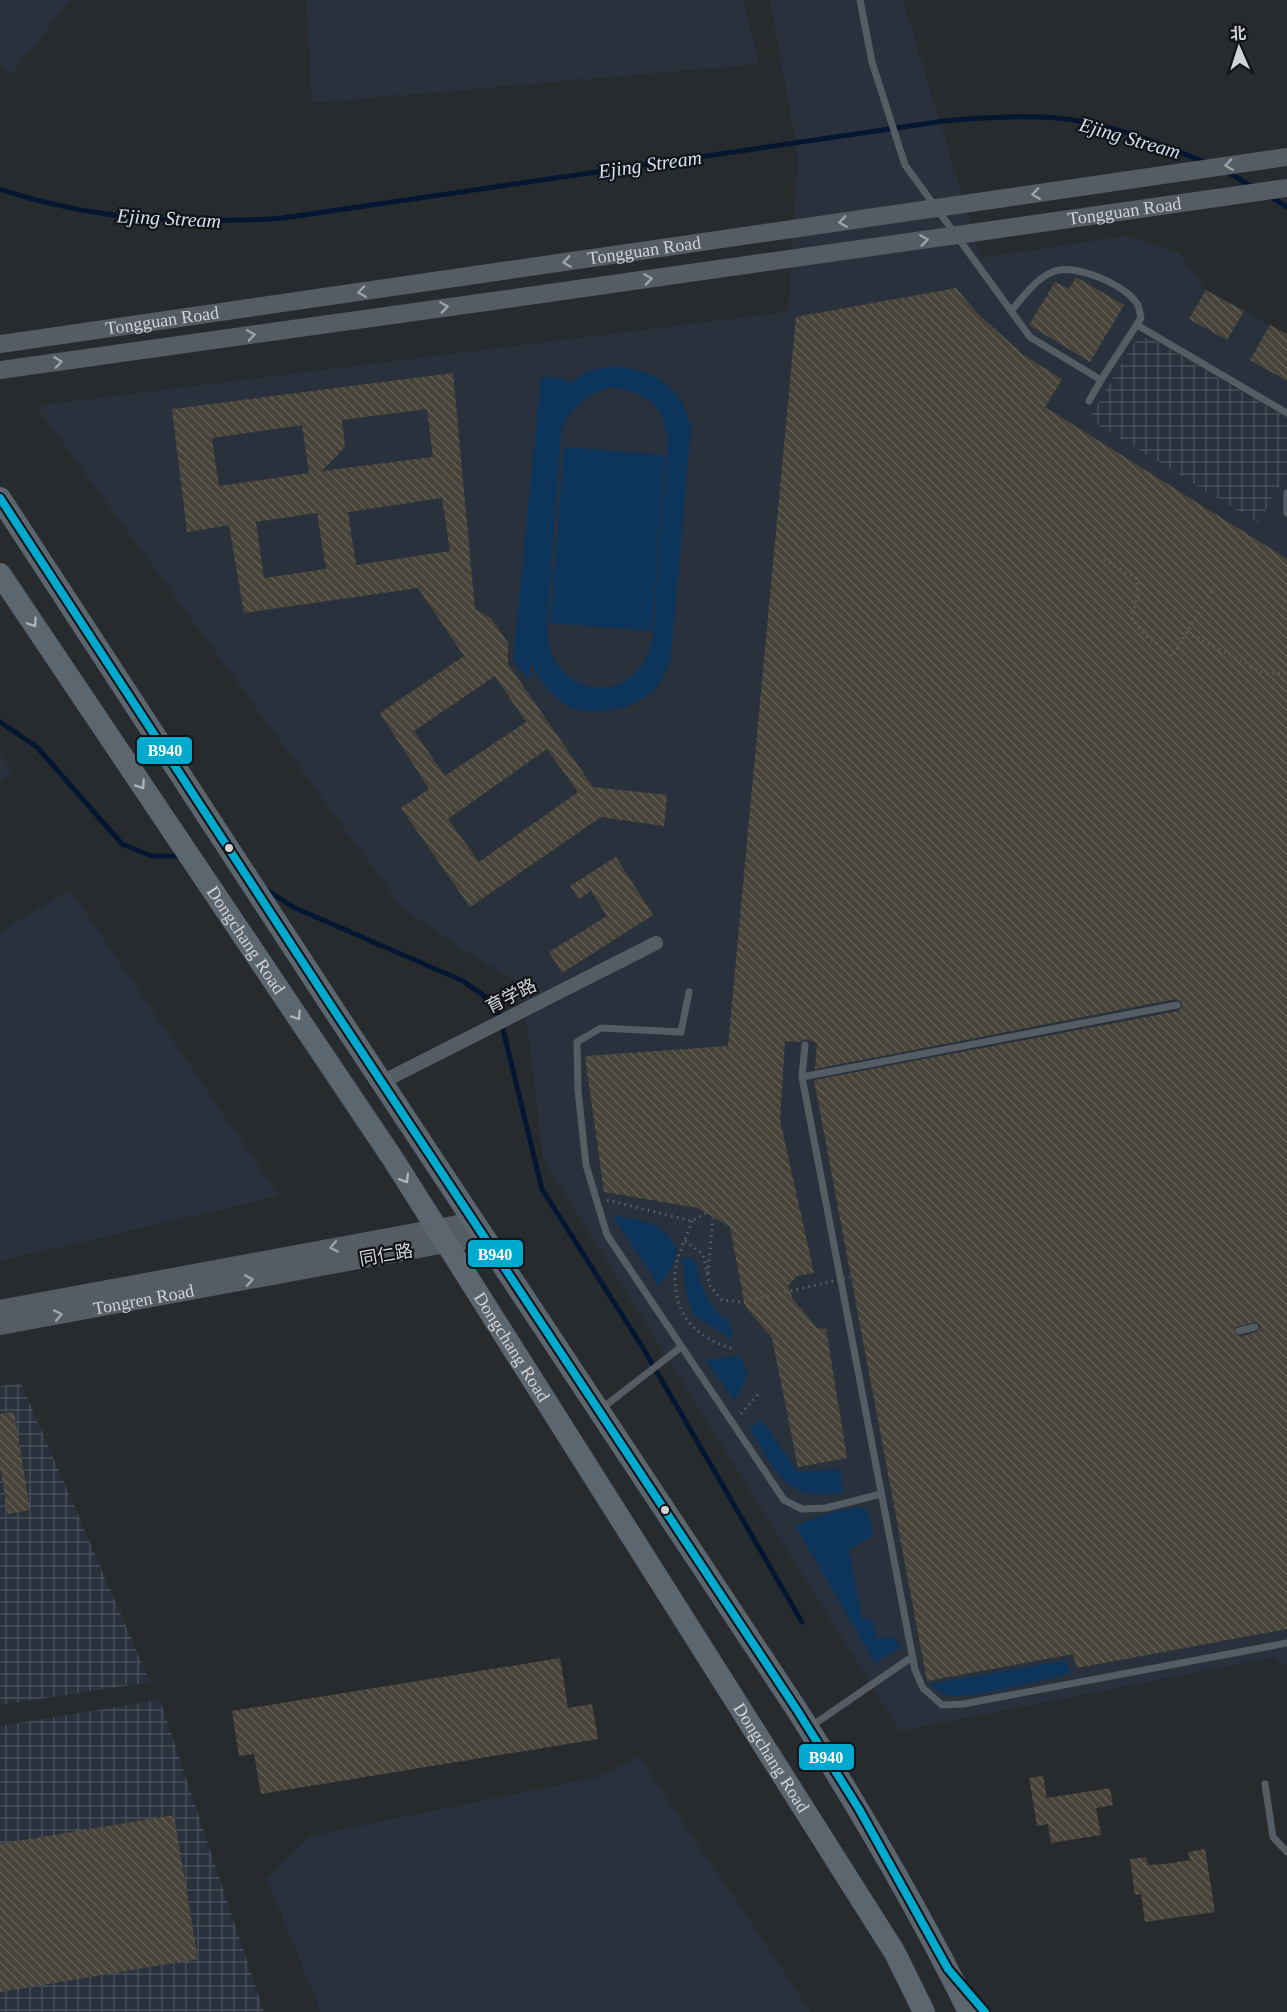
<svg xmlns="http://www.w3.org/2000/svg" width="1287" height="2012" font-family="'Times New Roman','Noto Sans SC',serif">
	<defs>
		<pattern id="industrial-grid" width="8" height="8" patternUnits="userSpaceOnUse" patternTransform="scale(1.5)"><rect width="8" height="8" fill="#29323c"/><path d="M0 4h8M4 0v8" fill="none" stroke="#474f57"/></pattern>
		<pattern id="building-back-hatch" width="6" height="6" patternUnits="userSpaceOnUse" patternTransform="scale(1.5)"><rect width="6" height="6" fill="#474339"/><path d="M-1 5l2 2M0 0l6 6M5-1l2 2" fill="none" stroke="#605d55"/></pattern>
	</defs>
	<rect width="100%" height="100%" fill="#282b2e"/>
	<path fill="#29323c" d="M0,0H70L11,75L0,65Z
		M306,0H744L759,64L312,103Z
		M770,0H903L981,258L1125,236L1179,253L1206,290L1287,334V1666L1273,1657L900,1731L543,1159L527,1024L513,979L462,949L401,906L36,406L788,312L798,156Z
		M0,754L13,772L0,780Z
		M70,890L279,1196L0,1261V932Z
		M638,1756L810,2010L809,2012H321L267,1879L311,1836L598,1777Z"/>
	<path fill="url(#industrial-grid)" d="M1142,338H1150L1287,418V473L1258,523L1089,419L1133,344Z
		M21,1383L150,1682L0,1705V1386Z
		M160,1700L264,2012H0V1726Z"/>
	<path fill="#0d355b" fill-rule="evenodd" d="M615,366C653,369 686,389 691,430L671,657C668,666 665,675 660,683C643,706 602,717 574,708C555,702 538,680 530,662V681L513,661L541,377L568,379L567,385L587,371ZM610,387C652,394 669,408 667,452C663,498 660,544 656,590C655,608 656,632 650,649C625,715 544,690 547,624L562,428C572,406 587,395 610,387Z
		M564,447L665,455L652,631L550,623Z
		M617,1216C645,1221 664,1221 677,1250L672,1268L659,1286L613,1217Z
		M682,1258H694C702,1289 705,1303 730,1323L733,1340L693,1314L686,1293Z
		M739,1356L748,1373L735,1401L705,1360Z
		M762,1420L798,1472L840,1469L843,1493C784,1502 777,1471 749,1428Z
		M860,1507L868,1511L873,1535L849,1550L862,1618L872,1619L876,1638H896L900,1648L875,1663L795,1525L836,1511Z
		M1067,1660L1070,1674C1037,1681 987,1695 955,1696C944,1696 937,1691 930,1684Z"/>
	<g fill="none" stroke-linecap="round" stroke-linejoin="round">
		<path stroke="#041732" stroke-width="5" d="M1226,171L1254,188
			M0,189C93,220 185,225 283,218L944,121C977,118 1009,116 1042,117C1098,119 1155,141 1206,163
			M1268,195L1287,207
			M0,722L37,747L122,844L151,856H178
			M267,890L293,907L463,981L497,1005L542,1189L643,1348L802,1622"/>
	</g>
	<path fill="url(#building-back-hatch)" fill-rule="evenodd" d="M1076,277L1124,305L1090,362L1029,325L1055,282L1069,289Z
		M956,288L977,313L1022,354L1062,379L1045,407L1287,559V1629L1077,1668L1073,1654L927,1681L814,1080L1178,1011L1182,1007V1002L1176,999L815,1069L817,1043L805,1039L800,1042L785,1041L780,1120L814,1273L797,1276L788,1286L793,1299L817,1328L826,1329L847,1458L798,1467L772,1338L745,1306L730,1227L698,1208L604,1192L585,1056L728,1046L796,317ZM1256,1322L1261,1326L1258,1331L1240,1337L1235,1334L1236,1327Z
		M1206,290L1244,311L1227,340L1189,319Z
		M1270,325L1287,334V381L1250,360Z
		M453,373L475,609L491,618L508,643V664L593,787L667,795L664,826L601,817L470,907L401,808L429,789L380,713L464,656L418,588L244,613L229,525L187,532L172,409ZM427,409L433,457L322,471L345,447L342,420ZM302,425L309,473L219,486L212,438ZM442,498L450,551L356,565L348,512ZM317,513L326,569L264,578L256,522ZM495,676L526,722L445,776L414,731ZM547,749L578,792L479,862L448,819Z
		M616,857L653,915L562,973L549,952L607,916L591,891L579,899L570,886Z
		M14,1412L30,1510L8,1514L0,1466V1414Z
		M560,1658L568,1708L592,1704L598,1739L261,1794L254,1754L239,1756L232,1711Z
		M1043,1776L1047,1798L1110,1788L1113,1805L1096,1808L1101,1835L1051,1843L1048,1824L1037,1826L1029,1778Z
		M174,1815L198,1959L0,1992V1844Z
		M1205,1849L1215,1912L1145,1922L1141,1894L1135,1895L1130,1859L1146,1857L1148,1865L1164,1864L1190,1860L1188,1852Z"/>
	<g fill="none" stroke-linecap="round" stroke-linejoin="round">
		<path stroke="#595f64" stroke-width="3" stroke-dasharray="1.5 4.5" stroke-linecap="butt" d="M1104,560L1137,579L1138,596L1131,616C1140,637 1158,641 1172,657L1214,587
			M1187,632L1265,674L1287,673
			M607,1200L692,1221L706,1213
			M692,1221C687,1237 675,1258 675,1274C674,1317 695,1336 733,1349
			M685,1241L703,1254L710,1286L722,1300L744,1302
			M708,1273L713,1218
			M741,1414L759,1393"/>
		<path stroke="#555c64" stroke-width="7" d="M860,0L872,62L905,165L1030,337L1101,380L1141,318C1140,314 1139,308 1138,305C1127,285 1076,264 1055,271C1037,277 1023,297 1011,311
			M1137,325L1287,413
			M1089,401L1101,380
			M1287,493V513
			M689,992L681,1032L601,1028L577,1042L578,1090L586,1165L607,1235L784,1500L802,1509L826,1508L881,1494
			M1177,1005L802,1077L915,1670L923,1688L942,1705L963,1704L1287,1643
			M802,1077L805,1045
			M1239,1331L1255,1327
			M601,1409L681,1347
			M810,1727L912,1657
			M1265,1784L1273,1837L1287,1852"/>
		<path stroke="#555c64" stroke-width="14" d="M382,1082L656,943"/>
		<g stroke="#555c64" stroke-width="18">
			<path id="s1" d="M0,344L482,274"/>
			<path d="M0,370L486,302"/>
			<path d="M0,1309L474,1221"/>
			<path id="s2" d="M0,1326L484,1237"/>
		</g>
		<g stroke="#5c666f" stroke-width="22">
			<path d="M0,498L330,1004L797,1710C859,1808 918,1908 969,2012"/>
			<path id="s3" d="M0,574L393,1159L895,1953L924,2012"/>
		</g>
		<path stroke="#595f64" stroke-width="3" stroke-dasharray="1.5 4.5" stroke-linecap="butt" d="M744,1302L850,1277"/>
		<g stroke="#555c64" stroke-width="18">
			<path id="s4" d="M482,274L1287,157"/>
			<path id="s5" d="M486,302L1287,188"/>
		</g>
		<defs>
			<path id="bus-1" d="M0,498L330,1004L797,1710L859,1809L948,1969L985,2012"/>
		</defs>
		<use href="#bus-1" stroke="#111316" stroke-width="12"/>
		<use href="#bus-1" stroke="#00a9ce" stroke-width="8"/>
	</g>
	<defs><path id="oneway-chevron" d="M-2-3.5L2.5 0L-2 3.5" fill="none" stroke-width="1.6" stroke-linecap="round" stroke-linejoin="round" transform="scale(1.5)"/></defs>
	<g stroke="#9fa3a9">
		<use href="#oneway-chevron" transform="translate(1229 165) rotate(172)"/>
		<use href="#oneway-chevron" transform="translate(1036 194) rotate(172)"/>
		<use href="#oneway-chevron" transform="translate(843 222) rotate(172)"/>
		<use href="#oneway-chevron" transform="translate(924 240) rotate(-8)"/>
		<use href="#oneway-chevron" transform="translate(567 262) rotate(172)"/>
		<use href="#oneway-chevron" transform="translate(648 279) rotate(-8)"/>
		<use href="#oneway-chevron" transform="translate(362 292) rotate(172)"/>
		<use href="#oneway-chevron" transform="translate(444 307) rotate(-8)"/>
		<use href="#oneway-chevron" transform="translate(251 335) rotate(-8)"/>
		<use href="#oneway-chevron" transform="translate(58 362) rotate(-8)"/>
		<use href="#oneway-chevron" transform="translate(334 1247) rotate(169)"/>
		<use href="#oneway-chevron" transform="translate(249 1280) rotate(-10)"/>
		<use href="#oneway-chevron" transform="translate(58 1315) rotate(-11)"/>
	</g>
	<g stroke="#adb2b8">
		<use href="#oneway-chevron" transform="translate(33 623) rotate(56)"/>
		<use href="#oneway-chevron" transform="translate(141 785) rotate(56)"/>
		<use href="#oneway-chevron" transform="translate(297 1016) rotate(56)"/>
		<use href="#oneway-chevron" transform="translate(405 1179) rotate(58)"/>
	</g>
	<g fill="#d0d3d7" stroke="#111316" stroke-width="2">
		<circle cx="229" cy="848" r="5"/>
		<circle cx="665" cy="1510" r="5"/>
	</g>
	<g text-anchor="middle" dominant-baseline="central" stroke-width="4.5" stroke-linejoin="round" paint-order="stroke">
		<g font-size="18" fill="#d0d3d7" stroke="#111316">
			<text stroke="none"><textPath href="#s5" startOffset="645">Tongguan Road</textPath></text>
			<text stroke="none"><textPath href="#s4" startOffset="164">Tongguan Road</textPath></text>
			<text stroke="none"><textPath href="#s1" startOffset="164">Tongguan Road</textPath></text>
			<text stroke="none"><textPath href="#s3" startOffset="441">Dongchang Road</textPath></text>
			<text transform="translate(511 996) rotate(-27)">育学路</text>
			<text transform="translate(386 1255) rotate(-10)">同仁路</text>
			<text stroke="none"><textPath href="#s2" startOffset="146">Tongren Road</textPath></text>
			<text stroke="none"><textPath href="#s3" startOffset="927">Dongchang Road</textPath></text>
			<text stroke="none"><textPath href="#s3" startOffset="1413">Dongchang Road</textPath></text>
		</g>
		<g font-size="20" font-style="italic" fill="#d1e1f2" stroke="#111316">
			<text transform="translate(1130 138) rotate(16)">Ejing Stream</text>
			<text transform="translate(650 164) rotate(-8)">Ejing Stream</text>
			<text transform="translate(169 218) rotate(3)">Ejing Stream</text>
		</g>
	</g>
	<g stroke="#111316" stroke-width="2">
		<rect x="136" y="736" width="57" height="29" rx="6" fill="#00a9ce"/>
		<rect x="467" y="1239" width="57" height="29" rx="6" fill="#00a9ce"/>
		<rect x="798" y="1743" width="57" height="28" rx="6" fill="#00a9ce"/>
	</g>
	<g font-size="16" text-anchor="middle" font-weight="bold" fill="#fff">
		<text x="165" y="756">B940</text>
		<text x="495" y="1260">B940</text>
		<text x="826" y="1763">B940</text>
	</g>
	<g transform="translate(1239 48) rotate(357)" stroke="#111316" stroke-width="4.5" paint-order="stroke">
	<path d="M0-4.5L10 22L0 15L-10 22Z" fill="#d0d3d7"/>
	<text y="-9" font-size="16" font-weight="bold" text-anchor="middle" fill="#d0d3d7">北</text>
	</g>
</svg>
